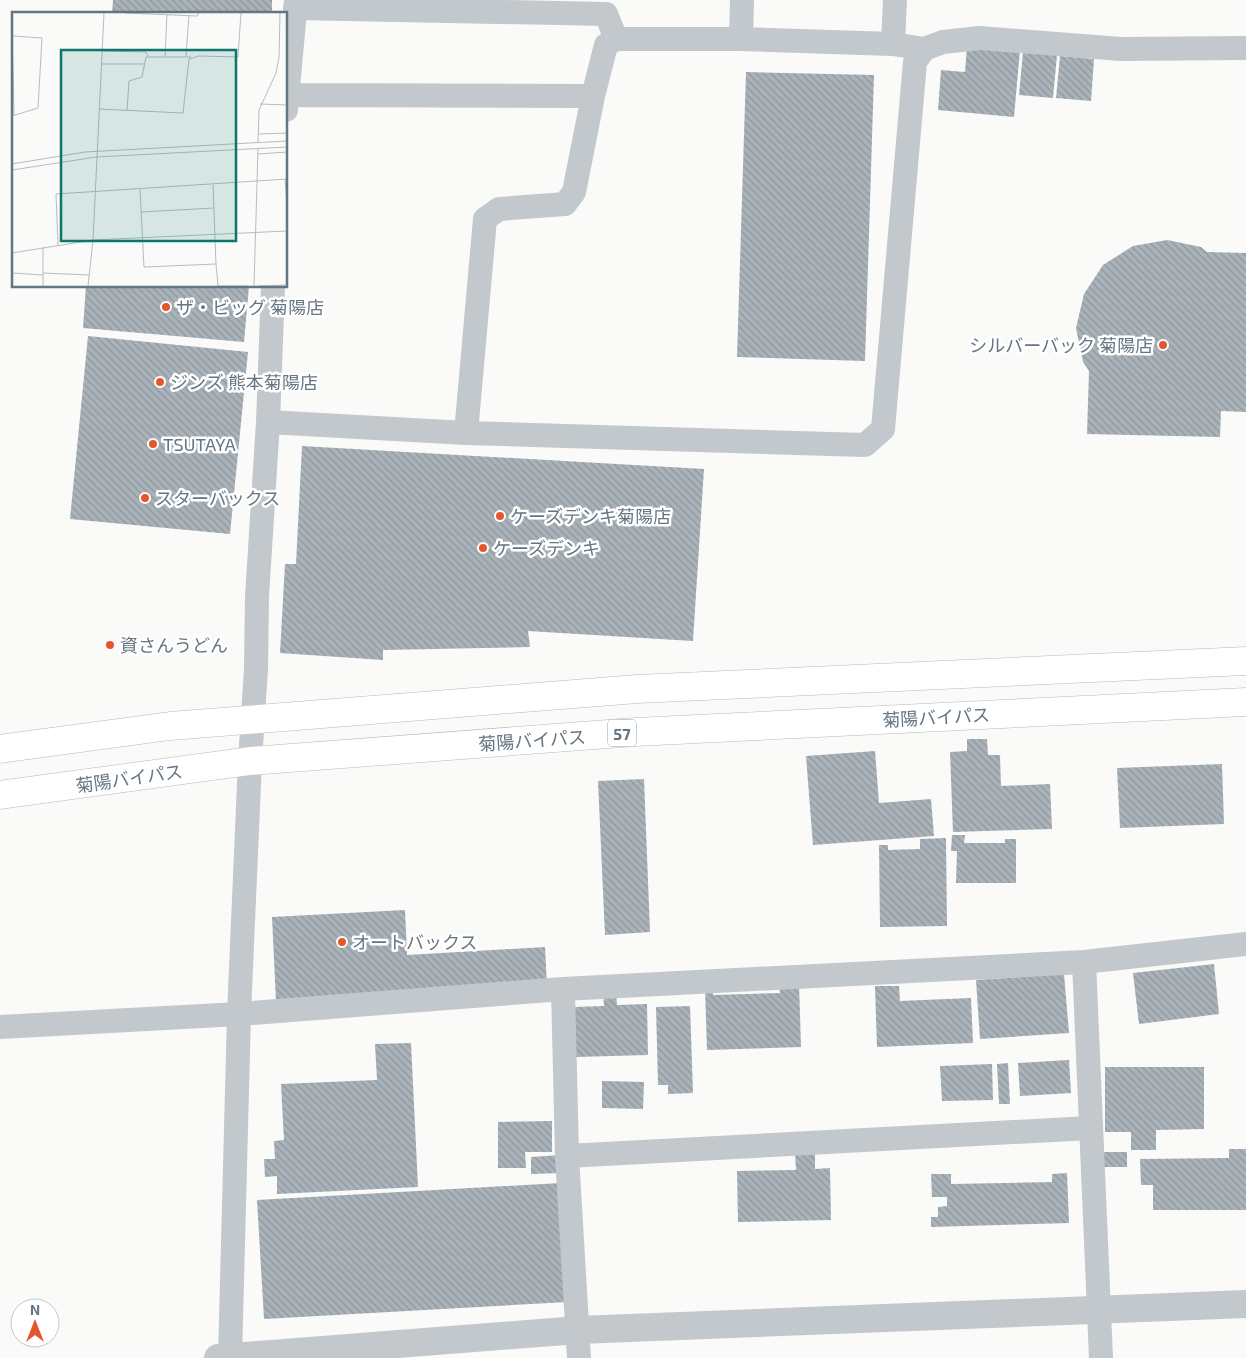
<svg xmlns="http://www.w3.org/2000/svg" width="1246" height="1358" font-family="'Exo 2','Noto Sans JP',sans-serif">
	<defs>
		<pattern id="building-back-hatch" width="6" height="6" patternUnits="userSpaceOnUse" patternTransform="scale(1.25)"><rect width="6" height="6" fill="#aab3b9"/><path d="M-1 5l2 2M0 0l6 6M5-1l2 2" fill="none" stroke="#8e969c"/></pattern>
	</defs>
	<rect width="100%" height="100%" fill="#fafaf8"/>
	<path fill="url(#building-back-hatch)" d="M113,0H272V14H112Z
		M967,46L1020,50L1014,117L938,110L941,70L965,72Z
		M1023,52L1057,55L1053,98L1019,95Z
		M1060,56L1094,59L1091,101L1056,98Z
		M746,72L874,75L865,361L737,357Z
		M1167,240L1201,247L1207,252L1246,253V412L1221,411L1220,437L1087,434L1089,371L1083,362L1076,328L1084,294L1103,265L1133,246Z
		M86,286H249L244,342L83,328Z
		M88,336L248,352L230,534L70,519Z
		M302,446L704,469L693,641L528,631L530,647L383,650V660L280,653L285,564H296Z
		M967,739H987L988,755H1000L1001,786L1050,784L1052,829L953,832L950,752L967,751Z
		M875,751L879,803L931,799L934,836L813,845L806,756Z
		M1222,764L1224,824L1120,828L1117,768Z
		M644,779L650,932L605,935L598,781Z
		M952,835H965L964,843H1005V839H1016V883H956L957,851H951Z
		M946,838L947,926L880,927L879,845H888V850L920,849V839Z
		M405,910L407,955L545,947L547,986L276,1001L272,917Z
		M1214,964L1219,1014L1139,1024L1133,973Z
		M1064,974L1069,1033L980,1039L976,980Z
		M779,984H799L801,1047L707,1050L705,987L713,986V995L780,993Z
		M875,986H899L900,1001L971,998L973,1043L877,1047Z
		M603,993H616L617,1005L647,1004L648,1055L576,1057L574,1007L604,1006Z
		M690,1006L693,1093L668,1094V1085H658L656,1007Z
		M411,1043L418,1187L277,1194V1176L265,1177L264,1159H275L274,1141L284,1140L281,1084L377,1080L375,1044Z
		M1069,1060L1071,1093L1020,1096L1018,1063Z
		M1008,1063L1010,1104H999L997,1064Z
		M992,1064L993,1100L942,1101L940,1066Z
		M1105,1067H1204V1129L1156,1130V1150H1131V1132H1105Z
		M602,1081L644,1082L643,1109L602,1108Z
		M552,1121V1152H525L526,1168H498V1122Z
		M1229,1149H1246V1210H1153V1185H1141L1140,1159L1229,1158Z
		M795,1151H815V1169L830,1168L831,1220L738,1222L737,1171L796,1170Z
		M1104,1152H1127V1167H1104Z
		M561,1155L562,1173L531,1174V1157Z
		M1067,1173L1069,1223L931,1227V1217H938V1207L947,1206V1197H932L931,1174H951V1184L1052,1182V1174Z
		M561,1183L567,1302L264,1319L257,1200Z"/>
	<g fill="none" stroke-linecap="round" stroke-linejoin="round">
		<defs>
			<path id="trunk" d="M0,749L170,726L637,689L1246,661
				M0,795L250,761L635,732L1246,702"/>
		</defs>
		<use href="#trunk" stroke="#b4b9bd" stroke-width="29"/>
		<path stroke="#c3c8cc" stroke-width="24" d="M295,8L606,14L616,39
			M741,39L742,0
			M893,44L895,0
			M288,95L593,96
			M286,110L296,0
			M268,422L466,433L865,445L883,429L915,62L924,49L943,42L980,38L1121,49L1246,48
			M466,433L485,219L499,209L565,204L574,192L593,96L606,45L616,39H741L893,44L924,49
			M1084,962L1101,1358
			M563,989L567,1156L579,1358
			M0,1027L239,1014L563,989L1084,962L1246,944
			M567,1156L1090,1128
			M230,1358L239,1014L250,761L256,669L257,597L268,422L273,286"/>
		<path stroke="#c3c8cc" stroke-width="28" d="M218,1358L578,1330L1246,1304"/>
		<use href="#trunk" stroke="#fff" stroke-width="28"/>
	</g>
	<g fill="#e4572e" stroke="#fff" stroke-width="2">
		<circle cx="166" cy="307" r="5"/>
		<circle cx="1163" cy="345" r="5"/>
		<circle cx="160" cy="382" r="5"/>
		<circle cx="153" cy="444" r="5"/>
		<circle cx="145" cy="498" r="5"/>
		<circle cx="500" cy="516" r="5"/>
		<circle cx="483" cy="548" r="5"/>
		<circle cx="110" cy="645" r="5"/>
		<circle cx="342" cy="942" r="5"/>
	</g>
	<g text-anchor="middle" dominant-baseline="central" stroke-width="5" stroke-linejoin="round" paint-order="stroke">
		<rect fill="#fff" stroke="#939fa8" stroke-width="1" x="608" y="719.5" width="28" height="27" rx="4"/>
		<g font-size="16" font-weight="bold" fill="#657683">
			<text x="622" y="733">57</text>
		</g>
		<g font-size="18" fill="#657683" stroke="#fff" text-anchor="start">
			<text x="176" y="307">ザ・ビッグ 菊陽店</text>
			<text x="1153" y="345" text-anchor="end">シルバーバック 菊陽店</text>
			<text x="170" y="382">ジンズ 熊本菊陽店</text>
			<text x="163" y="444">TSUTAYA</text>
			<text x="155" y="498">スターバックス</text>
			<text x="510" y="516">ケーズデンキ菊陽店</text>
			<text x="493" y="548">ケーズデンキ</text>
			<text x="120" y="645">資さんうどん</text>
			<text x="352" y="942">オートバックス</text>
		</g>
		<g font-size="18" fill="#657683" stroke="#fff">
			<text transform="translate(936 717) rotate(-3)">菊陽バイパス</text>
			<text transform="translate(532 740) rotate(-4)">菊陽バイパス</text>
			<text transform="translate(129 778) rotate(-8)">菊陽バイパス</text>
		</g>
	</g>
	<g transform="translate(12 12)">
		<rect width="275" height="275" fill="#fafaf8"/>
		<path fill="none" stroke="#b5bdc2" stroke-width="1" d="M113,1L185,4L187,1M0,13L2,103M91,39L134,40L136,44M153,44L155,2M174,44L177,3M90,52H132M248,92L275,93M87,97L171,101L177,47L187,44L226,45L229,1M115,99L117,69L130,65L134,45H179M0,104L26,96L30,26L1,24M247,122L275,121M246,130L247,98L264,61L267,45L268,1M246,142L275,140M0,152L73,140L275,129M0,158L84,145L275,135M273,167L275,191M201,173L204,252M128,177L132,255L204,252L206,274H236M129,200L202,196M46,233L44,182L275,167M31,235V274M0,241L81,228L275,219M0,261L31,263M31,261L77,263M275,273V246M76,274L81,228L92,1M242,274L246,136M246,274L275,273"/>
		<path fill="#0f766e" fill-opacity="0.15" stroke="#0f766e" stroke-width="2.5" d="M49,38H224V229H49Z"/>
		<rect width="275" height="275" fill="none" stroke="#657683" stroke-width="2.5"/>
	</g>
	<g transform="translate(35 1323)"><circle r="24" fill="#ffffff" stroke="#c1c8cd"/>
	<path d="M0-4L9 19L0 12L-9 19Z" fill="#e4572e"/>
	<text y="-8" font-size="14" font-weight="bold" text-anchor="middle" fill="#657683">N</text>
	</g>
</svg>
